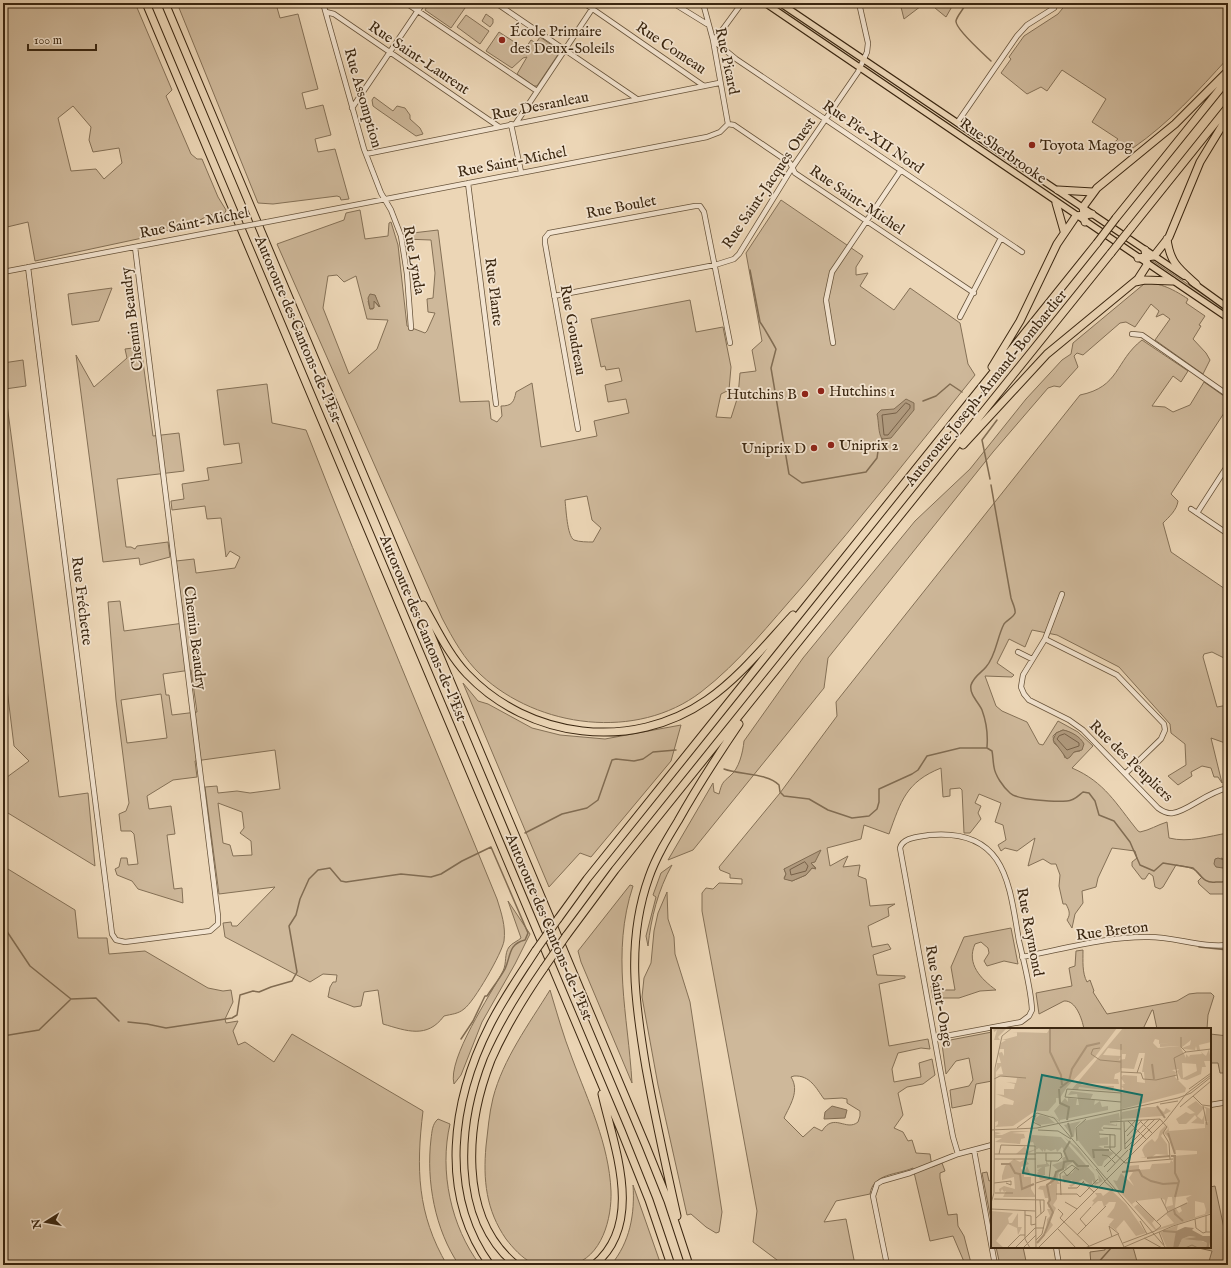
<svg xmlns="http://www.w3.org/2000/svg" width="1231" height="1268" font-family="'IM FELL English',serif">
	<rect width="100%" height="100%" fill="#ecd6b6"/>
	<filter id="stains"><feTurbulence type="fractalNoise" baseFrequency=".005" numOctaves="4"/><feColorMatrix values="0 0 0 0 .2 0 0 0 0 .09 0 0 0 0 .02 0 0 0 .5 -.17"/></filter>
	<radialGradient id="worn" r=".72"><stop offset=".6" stop-color="#630" stop-opacity="0"/><stop offset="1" stop-color="#630" stop-opacity=".3"/></radialGradient>
	<path fill="#ceb89a" stroke="#847056" fill-rule="evenodd" d="M3,3H135L172,90L166,96L191,154L197,159H202L218,197L226,210C224,217 220,218 214,219L211,214L200,220L147,237L35,261L28,222L3,228ZM73,106L91,127L89,140L93,152L119,148L122,163L104,179L96,169L71,171L58,118Z
		M177,3H280L276,4L280,18L298,14L318,89L302,93L306,109L323,105L331,135L315,139L318,152L335,149L349,199L341,200L340,197L337,196L273,204L258,203Z
		M429,3H457L465,8L451,28L425,10Z
		M900,3H925L904,19Z
		M940,3H954L946,17L935,8Z
		M1067,3H1228V58C1198,91 1169,123 1133,148L1129,145L1123,147L1111,155L1106,150L1118,139L1092,122L1106,99L1062,70L1047,91L1041,87L1027,94L1001,73L1011,59L1009,57L1024,36L1058,14Z
		M486,14L493,19V23L490,27L482,21Z
		M466,15L489,31L480,44L457,27Z
		M499,32L525,49L531,40L536,43L540,37L559,50V53L537,86H534L517,74L527,57L523,58L512,68L486,51Z
		M374,97L393,111L397,106L405,108L410,115V119L420,128L423,134L416,136L377,109L373,106L372,100Z
		M781,200L863,256L856,267V275L868,273L860,286L894,310L910,288L960,323L968,364L975,375C918,446 861,518 802,587C770,623 739,663 701,692C637,741 538,728 481,675C464,659 453,639 442,618L277,244L344,220L346,213L360,210L365,239L388,236L389,223L391,222L398,245L407,326L425,333L427,331L435,313L428,312L427,299L433,298L435,273L431,240L404,239V234L438,230L460,402L489,401L491,419L497,422L502,416L501,406C512,406 514,402 516,392L532,383L541,447L597,436L594,421L629,413L626,399L608,402L605,385L622,381L619,368L606,370L605,366L601,367L591,319L690,300L696,332L723,327L731,367L729,390L721,394L716,417L731,418L738,396L740,373L756,371L752,350L762,341L746,253ZM337,275L344,282L356,276L367,319L388,320L377,349L349,374L323,308L328,276ZM375,295L379,307L374,301L373,309H370L368,301ZM587,496L592,520L601,528L593,542C588,542 579,542 574,540C567,536 566,508 565,500Z
		M1153,261L1228,311V315L1152,264Z
		M1144,284C1159,281 1176,291 1188,299L1186,303L1205,316L1199,325L1201,326L1193,339L1206,353L1210,360L1203,374L1155,340L1170,319L1163,314L1156,317L1159,311L1151,304L1135,327L1126,322L1120,323L1083,355L1077,353L1074,356L1078,367L1060,387L1054,386L1048,388L993,452L828,658L824,688L693,850L668,860L713,783L714,792L719,794C722,783 722,783 730,776C739,769 743,752 744,741L803,658L915,521L970,469L1026,399L1062,360L1071,354L1073,343Z
		M112,288L99,321L72,325L68,294Z
		M1142,340L1188,371L1181,382L1173,376L1152,406L1165,407L1173,412L1190,405L1204,382L1228,399V407L1171,494L1178,501C1177,510 1169,517 1163,523L1171,552L1228,591V660L1212,652L1204,654L1203,657L1217,707L1228,705V744L1211,738L1222,783L1218,777H1214L1211,768L1202,766L1191,772L1192,776L1178,785L1168,776L1186,765L1185,744L1171,733L1170,724L1119,667L1057,635L1032,630L1025,647L1009,639L997,663L1014,675L1012,677L985,676L996,706L1002,711L1027,722L1039,744L1043,745L1058,721L1078,732L1093,746L1072,768C1105,782 1116,804 1138,831L1140,832C1150,830 1157,825 1167,822L1169,838C1189,843 1209,836 1228,833V861L1221,858L1223,868L1228,866V894H1210L1199,884L1198,881L1202,877C1195,867 1187,867 1176,865L1163,887L1160,889L1155,887L1153,876L1149,873L1145,879H1142L1132,866V862L1137,858L1135,851L1112,848L1098,878L1096,887L1082,891L1083,903L1075,914L1072,928L1067,920C1071,914 1069,910 1066,904H1063L1059,886L1060,875L1056,864H1051L1043,859L1028,866L1035,838L1017,851L1005,848L1001,851L998,845L1006,840L1003,825L995,822L1001,803L979,794L975,803L981,806L978,813L981,819L970,833H964L962,790L960,788L950,789V796L943,797L941,768C906,782 901,801 889,834L864,825L861,839L827,848L830,866L848,856L843,867L860,865L858,876L866,879L870,906L895,904L888,908L889,916L868,926L872,947L888,944L891,949L873,955L877,975L905,976V978L879,984L889,1046L928,1039L930,1049L921,1048L898,1053L892,1069L894,1082L921,1077L919,1063L932,1059L935,1075L923,1084L907,1087L898,1093L903,1115L894,1128L903,1132L908,1141L912,1140L916,1153L930,1154L932,1167L942,1163L945,1171L940,1173V1178L948,1215L957,1214L958,1226L964,1236L971,1263L965,1264L953,1236L930,1241L913,1168C897,1175 873,1173 870,1194L836,1201L824,1222L846,1219L855,1265H800L794,1262L781,1263L753,1242L757,1211L702,911V893L706,888L713,889L719,883L742,884V879L730,878V874L720,870L719,867L780,793L837,716L836,702L1080,395C1120,387 1115,361 1142,340ZM1063,730L1069,732L1083,743L1080,751L1074,752L1065,758L1062,750L1054,743L1053,736L1056,733ZM811,863L816,868H812L806,875L792,881L784,878L786,874L784,869ZM794,1076C810,1075 816,1088 824,1099L842,1098L847,1099V1103L860,1111V1116L858,1122C846,1132 834,1112 822,1131L814,1127L803,1137L784,1118C790,1105 800,1091 791,1077Z
		M141,347L153,436L179,433L184,471L117,479L126,547H131L135,549L137,546L168,542L170,557L140,565L139,558L103,562L76,355L94,387L127,358L125,349Z
		M23,360L26,386L5,389L59,797L88,793L95,866L3,810V780L29,761L14,746L3,656V363Z
		M267,384L272,423L306,430C367,587 433,742 497,899C501,912 506,926 504,941C502,953 474,1002 464,1009C458,1014 452,1014 444,1016C427,1039 407,1031 383,1024L378,990L364,992L361,1006L354,1007L328,997L330,987L333,982H336L337,975L323,974L310,982L225,937L223,923L231,922L232,926H237L275,887L219,894L205,787L217,786L218,793L237,791L250,793L280,789L275,750L195,761L197,777L173,780L147,796L149,809L171,806L175,834L167,835L174,889L182,888L183,903L138,889L132,881L117,875L115,869L119,867L121,858H127L128,865L138,864L134,834L131,831H121L119,814L126,811L129,803L116,700L108,602L120,601L124,631L184,623L176,561L194,559L196,573L235,568L240,557L230,551L226,557L221,518L207,519L205,506L172,510L171,501L184,499L182,484L209,480L207,468L242,463L239,443L224,445L217,390ZM191,670L197,712L172,715L169,695H166L163,674ZM161,694L167,738L127,743L121,700ZM218,803L242,812L244,828L240,833L251,841L252,855L233,856L230,845L223,843Z
		M463,683L478,701L488,704L532,728L560,735L605,739L681,725L671,761L591,857L580,853L549,887Z
		M672,865C658,890 651,918 648,946L646,936L656,897L653,895L661,873Z
		M3,866L75,910L78,938H107L109,954L145,951L208,988L223,991L231,990L233,1002L225,1019L226,1023L238,1021L233,1031L238,1045L245,1042L274,1062L292,1034L423,1111C416,1168 417,1214 447,1265H3Z
		M630,885L633,886C611,953 628,1015 632,1083L581,962L578,951Z
		M667,892L668,919L674,937L675,954L690,1002L722,1212L719,1232L716,1233L706,1227L691,1214L687,1215L658,1085L642,997L644,978L651,963L654,931L658,913Z
		M508,901L530,934L515,964L482,1022L461,1075L454,1084C447,1059 491,994 503,971C507,963 504,954 509,947C512,943 518,941 521,938Z
		M1011,928L1018,964L1004,961L987,966L984,961L989,953L988,948L981,942L975,944C966,964 981,979 996,990L980,991L959,998H933L931,986L940,990H955L951,967L964,937Z
		M1083,950C1083,961 1082,973 1087,982L1090,980L1094,991L1093,992L1107,1014L1177,1001L1189,994L1197,993H1211L1214,996L1208,1015L1207,1029H1157L1153,1010H1152L1143,1029H1084C1082,1019 1076,1000 1064,1001L1039,1014L1036,993L1072,986L1069,968L1075,966L1076,951Z
		M550,990C557,1013 563,1035 572,1058C588,1101 609,1144 611,1191C612,1218 602,1258 571,1265C566,1266 560,1265 554,1265C547,1265 539,1266 532,1263C522,1258 513,1248 506,1239C486,1210 483,1180 486,1146C488,1130 489,1114 493,1098C503,1059 529,1024 550,990Z
		M992,1032V1081L976,1084L972,1104L952,1108L950,1090L969,1086L973,1080L969,1058L956,1061L946,1074L942,1044L945,1041Z
		M1210,1034L1228,1036V1076L1224,1073H1220L1218,1063H1210Z
		M438,1119L450,1124C439,1171 451,1227 480,1265H459C435,1230 426,1181 431,1139C432,1132 432,1124 438,1119Z
		M987,1172L989,1181L992,1180V1225L982,1173Z
		M633,1185L661,1265H611C630,1242 635,1214 633,1185Z
		M1215,1186L1228,1247V1265H1208L1212,1251L1194,1247H1210V1187Z
		M996,1247H1023L1026,1261L1000,1265Z
		M1105,1247H1133L1138,1265H1091L1090,1252L1105,1250Z"/>
	<path fill="#b09a7e" stroke="#816c52" d="M370,294L375,295L380,307L374,301V308L370,309L368,298Z
		M906,399L914,403V410L891,438L882,439C878,433 879,422 877,414L881,410L894,409Z
		M1063,730C1070,731 1081,737 1084,744L1082,750L1074,752L1070,757L1067,759L1053,740L1056,733Z
		M821,850L815,862L811,863L816,869L812,868L806,875L792,881L784,879L786,874L784,869Z
		M1218,858L1228,861V866L1223,868L1216,867L1214,864L1215,859Z
		M832,1106L847,1110L845,1118L824,1119L825,1112Z"/>
	<g fill="none" stroke-linecap="round" stroke-linejoin="round">
		<path stroke="#766048" stroke-width="1" d="M906,403L910,405V408L888,435H884L882,415L896,413Z
			M1065,734L1079,743V746L1067,750L1057,739L1059,736Z
			M805,862L808,866L806,871L791,875L790,870Z"/>
		<path stroke="#816c52" stroke-width="1.5" d="M962,3L964,7C962,11 957,16 956,21C955,29 984,54 991,61
			M750,270L760,322C763,326 774,345 776,349L771,368L789,474L802,483L866,472L877,458L879,444L882,439
			M923,401L936,396L950,384L962,392
			M990,479L982,440L997,420
			M987,747C988,735 986,721 982,710C979,703 969,694 971,685C974,676 981,673 986,667C996,656 997,637 1004,624C1007,620 1013,618 1015,613C1016,609 1012,602 1011,598L991,485
			M724,769C740,775 768,773 779,785L780,792L784,796L809,799L828,810L852,818L869,816L877,809L879,802V789L912,774L918,770L927,756L960,748H987L992,751C993,756 993,762 994,767C995,775 1003,787 1010,793C1017,800 1056,802 1067,801C1074,801 1078,796 1083,792L1089,793L1095,801L1099,815L1114,821L1130,842L1140,865L1154,871L1163,863L1193,868C1201,875 1204,884 1216,882C1221,882 1224,883 1228,879
			M525,833L562,814L587,808L598,800L612,760L616,759L634,761L643,759L653,752L676,750
			M3,929L6,930L30,966L71,999L96,998L119,1021
			M1199,947L1228,950
			M128,1022L147,1024L166,1028L232,1018L237,1015L240,995L253,991L259,992L271,987L292,981L297,972L289,926L296,915L300,899L309,879L318,870L330,868L341,881L346,882L401,874L431,877L441,874L462,861L491,847L528,933L525,940C508,944 511,956 505,969C500,978 493,987 487,996H485L473,1021L461,1039
			M3,1036L39,1030L70,1000
			M1210,1157V1159
			M1096,1265L1112,1247"/>
		<defs>
			<path id="minor" d="M323,3L364,149L381,193L391,210L401,236L407,274L411,328
				M406,3L537,91
				M496,3L637,99
				M584,3L704,86
				M673,3L707,24
				M703,3L713,40L728,124
				M326,12L334,14L498,126
				M713,40L736,59L1022,252
				M713,40L720,33L742,3
				M352,108L423,3
				M516,123L596,3
				M957,123L1017,36L1027,25L1054,8
				M511,124L521,172
				M728,124L734,125L790,163L795,173L974,293
				M366,154L719,83
				M468,183L496,404
				M267,222L707,137L720,132L728,124
				M28,267L112,934L116,940L125,942L210,931L218,924V916L135,247
				M3,272L234,228
				M554,296L715,265L734,259L739,254L792,168L858,72L867,52L868,43L859,3
				M960,317L1001,238
				M1132,334L1142,335L1228,395
				M833,343L826,300L832,272L901,170
				M578,429L545,243V238L549,233L695,206H700L704,212L730,343
				M1191,509L1228,534
				M1197,513L1228,465
				M1062,594L1045,639L1023,675L1021,687L1024,694L1029,700L1069,720L1083,730L1158,808C1162,811 1167,814 1173,813C1188,811 1207,792 1228,788
				M1045,639L1117,675L1164,724L1165,730L1161,739L1126,773
				M1018,652L1032,659
				M1022,957C1064,949 1107,936 1149,937C1175,937 1202,948 1228,945
				M935,1038L1021,1022L1029,1016L1032,1010C1031,988 1024,963 1019,941C1009,883 1006,828 929,835C919,837 903,837 900,848L940,1069L953,1137L958,1154
				M1210,1105L1228,1102
				M974,1150L995,1265
				M1056,1247L1059,1265
				M887,1265L873,1196L877,1184L882,1181L910,1173L958,1154L992,1145"/>
			<path id="major" d="M765,3L1228,318
				M780,3L1184,276
				M1192,282L1228,308"/>
			<path id="highway" d="M146,3L621,1130L649,1200L671,1265
				M165,3L646,1146L668,1201L689,1265
				M1058,190L1093,192
				M1056,203L1064,231
				M1116,218L1228,79
				M1085,222L1083,207L1097,188L1175,124L1228,71
				M1131,228L1228,107
				M1167,239C1170,263 1179,269 1196,284
				M1138,258L1154,256L1169,237L1200,162L1228,116
				M1135,282L1145,280L1172,281
				M992,367L1020,321L1057,244L1076,216L1092,214
				M963,445L1047,354L1138,279L1147,265L1145,250
				M423,605C437,629 448,654 467,674C529,739 632,752 707,700C740,677 766,644 793,615
				M558,919L587,879L1097,243
				M566,936L615,870L1111,253
				M677,1216C666,1167 655,1118 646,1068C635,1003 626,941 649,877C656,857 667,839 678,821C697,787 718,755 739,724
				M490,1265C438,1193 452,1100 490,1025C503,999 520,975 536,950
				M516,1265C457,1217 466,1124 491,1060C505,1028 524,997 544,968
				M594,1265C645,1223 614,1147 602,1094"/>
		</defs>
		<use href="#minor" stroke="#67533a" stroke-width="6"/>
		<use href="#major" stroke="#3b2711" stroke-width="8"/>
		<use href="#highway" stroke="#3b2711" stroke-width="9"/>
		<use href="#minor" stroke="#f3e4d0" stroke-width="4.5"/>
		<use href="#major" stroke="#ecd6b6" stroke-width="5.5"/>
		<use href="#highway" stroke="#ecd6b6" stroke-width="7"/>
		<defs>
			<path id="minor-bridge" d="M234,228L267,222"/>
			<path id="highway-bridge" d="M1097,243L1116,218
				M1111,253L1131,228
				M536,950L558,919
				M544,968L566,936"/>
		</defs>
		<use href="#minor-bridge" stroke="#67533a" stroke-width="6" stroke-linecap="butt"/>
		<use href="#highway-bridge" stroke="#3b2711" stroke-width="9" stroke-linecap="butt"/>
		<use href="#minor-bridge" stroke="#f3e4d0" stroke-width="4.5"/>
		<use href="#highway-bridge" stroke="#ecd6b6" stroke-width="7"/>
	</g>
	<g fill="#8f2418" stroke="#f3e4d0" stroke-width="1.5">
		<circle cx="502" cy="40" r="4"/>
		<circle cx="1032" cy="145" r="4"/>
		<circle cx="821" cy="391" r="4"/>
		<circle cx="805" cy="394" r="4"/>
		<circle cx="831" cy="445" r="4"/>
		<circle cx="814" cy="448" r="4"/>
	</g>
	<g text-anchor="middle" dominant-baseline="central" stroke-width="3.5" stroke-linejoin="round" paint-order="stroke">
		<g font-size="15" fill="#3b2711" stroke="#f3e4d0" text-anchor="start">
			<text x="510" y="31">École Primaire<tspan x="510" dy="17">des Deux-Soleils</tspan></text>
			<text x="1040" y="145">Toyota Magog</text>
			<text x="829" y="391">Hutchins 1</text>
			<text x="797" y="394" text-anchor="end">Hutchins B</text>
			<text x="839" y="445">Uniprix 2</text>
			<text x="806" y="448" text-anchor="end">Uniprix D</text>
		</g>
		<g font-size="15" fill="#3b2711" stroke="#f3e4d0">
			<text transform="translate(671 48) rotate(34)">Rue Comeau</text>
			<text transform="translate(419 58) rotate(34)">Rue Saint-Laurent</text>
			<text transform="translate(727 61) rotate(78)">Rue Picard</text>
			<text transform="translate(363 98) rotate(74)">Rue Assomption</text>
			<text transform="translate(540 106) rotate(-11)">Rue Desranleau</text>
			<text transform="translate(873 137) rotate(34)">Rue Pie-XII Nord</text>
			<text transform="translate(1003 151) rotate(35)">Rue Sherbrooke</text>
			<text transform="translate(512 162) rotate(-11)">Rue Saint-Michel</text>
			<text transform="translate(769 183) rotate(-56)">Rue Saint-Jacques Ouest</text>
			<text transform="translate(857 200) rotate(34)">Rue Saint-Michel</text>
			<text transform="translate(621 207) rotate(-11)">Rue Boulet</text>
			<text transform="translate(194 223) rotate(-11)">Rue Saint-Michel</text>
			<text transform="translate(414 260) rotate(80)">Rue Lynda</text>
			<text transform="translate(494 292) rotate(83)">Rue Plante</text>
			<text transform="translate(132 319) rotate(-97)">Chemin Beaudry</text>
			<text transform="translate(298 329) rotate(67)">Autoroute des Cantons-de-l'Est</text>
			<text transform="translate(573 330) rotate(80)">Rue Goudreau</text>
			<text transform="translate(986 388) rotate(-51)">Autoroute Joseph-Armand-Bombardier</text>
			<text transform="translate(82 601) rotate(83)">Rue Fréchette</text>
			<text transform="translate(423 628) rotate(67)">Autoroute des Cantons-de-l'Est</text>
			<text transform="translate(195 638) rotate(83)">Chemin Beaudry</text>
			<text transform="translate(1131 761) rotate(44)">Rue des Peupliers</text>
			<text transform="translate(549 927) rotate(67)">Autoroute des Cantons-de-l'Est</text>
			<text transform="translate(1112 931) rotate(-7)">Rue Breton</text>
			<text transform="translate(1030 932) rotate(79)">Rue Raymond</text>
			<text transform="translate(939 996) rotate(80)">Rue Saint-Onge</text>
		</g>
	</g>
	<g transform="translate(991 1028)">
		<rect width="220" height="220" fill="#ecd6b6"/>
		<path d="M2,0L15,1L7,9L9,12H3L6,2L3,4ZM59,0H126L104,29L76,59L69,70H65V74L57,83H44L22,98L4,99L7,96V93L4,94V81L13,76L22,77L23,73L5,66L13,67V61H23L24,56L15,54L25,55L26,50L5,47L12,46L10,38L5,44L6,35H10L7,25L11,24L13,28V21H8L10,15L15,12H11L26,8V4H21L56,5ZM132,0H220V14L208,17L209,22H206L205,18L204,22L193,21L191,20L199,17L200,12L190,20L195,30V26L198,29L199,27L211,26L210,24L215,28L218,21L220,33H213L215,39H211L210,46L196,52L190,51L186,43L188,41L181,42L185,44L184,49L195,60L194,64L131,81L130,65L133,64L130,62L133,61L130,58L133,57L130,56H134L130,50L132,47L146,48V54L154,55L153,44H151L154,25H148L143,41L130,40L129,44L124,46L123,51H127L128,56L89,55L91,57L123,58L122,63L88,59L87,62L81,61ZM164,11L168,12V16L185,14L169,16V19L189,18L167,20L162,15ZM117,20L131,22V26H135L134,31L128,32L130,28L112,27ZM191,35L205,36L206,43L192,50ZM80,63L102,66L99,72H104L103,77L109,73L111,79L117,78V82L69,92V94L58,86L68,92L63,83L74,70L77,74V70L86,71L85,77H88L86,66L77,67ZM205,73L213,80L206,88L211,92L214,85L213,96L200,95L206,90L204,87L195,96H188L185,91L195,84L199,86L204,85L196,79ZM212,78L220,81V185L165,203L129,164L122,152L126,153L130,145L143,158L138,150L142,144L136,143V138L148,137V142L159,141L161,136L179,135L180,132L182,134V128L206,126V123L185,122L184,126L178,110L173,105L177,101L176,94L178,103L214,100V94L218,93H214L215,81ZM201,167L195,170L197,174L189,178L191,183L188,185L184,179L185,169ZM177,169H181L182,177L175,179L178,183L175,186L183,195L165,201L161,195L164,191L147,176L143,179L141,176L145,173L170,170L174,172V179ZM204,173L213,175L215,182L214,186L204,189ZM156,79H166L173,84L175,80L180,83L171,88L130,91L131,84ZM128,85L129,92L118,95L125,97L126,95V98L113,97L110,100L113,103H108L109,110L117,109V117L107,118L123,125L113,133L111,138H107L86,111L85,101L93,93ZM49,87L57,89L64,95L48,97L42,92ZM90,93L84,100L83,109L81,108L73,97ZM174,98L176,99L170,108L176,116L177,127L165,126L161,129L177,128L149,130L154,129L151,122L153,118L157,114L161,111L164,114L167,110L169,103ZM20,103H40L21,105L33,106L34,110L30,111L29,116L4,114L11,110H4V104L10,105L4,107H11ZM41,107L70,109L103,146L105,154H108L107,146L73,109L87,120L112,153L104,157L101,152V158L92,151L80,159L78,157L82,156L81,152L73,155L71,148L81,145L85,139L82,134L76,138L75,142L74,140L68,144L66,152L69,156H66V171L62,177L65,180L59,193L62,197L55,206L56,191L59,188L56,181H60L57,179V170H54L52,162L47,161L49,158L60,157L59,153L67,142L61,137L72,133L71,130L76,128L71,119L66,124L65,121L60,123L55,121L54,124L52,121V124L48,120L36,126H25L34,118L36,124L45,121L42,114L37,115ZM23,131L29,134L34,131L38,136L30,139V141L34,143L36,138L39,145H33V149H40V161L45,169H12L15,163L13,164L11,161L9,165L8,161L13,158L24,161L23,149L11,152V148L14,138ZM55,133L59,138L54,139V147L50,148L57,151L49,152L46,145L48,143H46L51,139L46,140V137L55,136ZM120,162L135,176L155,205L145,208L133,192L125,201L127,204L118,197L123,191L116,189L123,180L125,174H118L113,179L111,173H107L100,179L103,174L101,173L106,168L104,165H110L112,168ZM0,183L22,185L17,190L18,195H21L27,185V199H31L27,207L26,200L17,196L5,213L13,220H0ZM187,197L182,220H176L169,204ZM197,208L205,209L193,211L202,210L216,215L215,220H187L191,211Z" fill="#ceb89a" fill-rule="evenodd"/>
		<path d="M194,199L203,200L201,202L212,208H220L218,220H215L216,215L212,213L193,211L205,209L198,208L191,211L187,220H182L185,203Z" fill="#b09a7e"/>
		<path fill="none" stroke="#b09a7e" stroke-width="2" d="M59,0V24L70,47L71,57M161,36L163,51M69,60L78,53L81,41L96,18L109,15M68,61L69,75L78,79L76,92M166,78L174,90M77,95L81,109M177,105L184,126M180,128H184V145L188,153L184,169M103,130L102,122H118M156,130L179,128M77,133H82L87,138H98M10,136H19L24,145L29,146L31,161L43,156M131,144L148,142L151,148L160,153L172,156L187,155M183,182L184,186L192,193M172,203L185,204M46,215L53,207L62,184L57,175L59,172L56,157L63,152L65,144L72,141L73,134L77,133L73,123L79,113"/>
		<path fill="none" stroke="#a59074" stroke-width="1" d="M190,9V19L195,24L220,21M109,20L102,21L100,26L109,32L130,34M130,44L150,45L152,51L165,52L186,47M146,45L151,30M3,51L9,48L35,50M187,52L183,30L195,24M198,61L220,45M202,68L211,77L220,78M130,74L74,69L76,61L130,65M169,76L187,73M212,78L216,97M189,79L220,53M45,87L42,94L50,98M137,93L155,111M149,93L161,105M119,94L169,91L176,99L172,105L178,115L179,131M133,94L134,121M26,100L46,85L63,90L175,220M112,100L130,101M0,102L46,100L187,70L200,65L220,49M47,102L67,103L80,111M134,104L145,92M108,106L124,107V119H113M119,106V121L134,135L182,131M136,108L151,92M86,113L85,100L95,91M134,116L158,91M134,121L164,91M138,122L169,91M45,125H70L71,129L67,133H55V125M3,126H45M8,126L10,117L44,118L45,220M111,127L117,128L124,135M3,131H45M113,139L130,122V16M105,141L114,153M73,144L76,148L84,140M116,144L137,122M58,152L60,133M113,153L122,161M92,154L103,164M3,155L20,153V157L15,155M45,155L58,151M77,160H86L93,153M4,165H22M65,166H86L89,169L107,151M70,167L69,146L81,137L88,142M170,170L177,184M3,171L53,172V183L45,190M49,172L50,186M74,174L86,181M0,175L3,165L4,40L11,8L21,0M0,181L44,183M67,181L72,186L69,190L98,218M34,183V211L39,220M34,187L40,188V197L45,196M215,188V204H220M204,191L205,200L212,205L215,204M149,193L156,206M166,193L177,184L196,175M95,198L89,191L100,179M67,201L85,220M168,204L173,217M86,207L115,178M121,209L118,198L128,206M153,210L171,220M45,212L51,206L55,188M132,215L164,203L170,198L145,173M16,220L29,207H34M24,220L44,200H53M32,220L45,207M47,220L174,93L195,66L220,47M94,220L127,206L133,219M131,220L182,198L220,186M194,220L201,217L207,220"/>
		<path fill="#0f766e" fill-opacity="0.15" stroke="#0f766e" stroke-width="2" d="M51,47L151,67L132,164L32,145Z"/>
		<rect width="220" height="220" fill="none" stroke="#3b2711" stroke-width="2"/>
	</g>
	<rect width="1231" height="1268" fill="none" stroke="#ecd6b6" stroke-width="16"/>
	<rect x="4" y="4" width="1223" height="1260" fill="none" stroke="#3b2711" stroke-width="2"/>
	<rect x="8" y="8" width="1215" height="1252" fill="none" stroke="#3b2711"/>
	<g transform="translate(46 1222) rotate(259)" stroke="#f3e4d0" stroke-width="3" paint-order="stroke">
	<path d="M0-3L7 15L0 10L-7 15Z" fill="#3b2711"/>
	<text y="-6" font-size="11" font-weight="bold" text-anchor="middle" fill="#3b2711">N</text>
	</g>
	<path d="M28 44v6h68v-6" fill="none" stroke="#3b2711" stroke-width="2"/>
	<text x="34" y="44" font-size="12" fill="#3b2711" stroke="#f3e4d0" stroke-width="3" paint-order="stroke">100 m</text>
	<rect width="100%" height="100%" filter="url(#stains)"/>
	<rect width="100%" height="100%" fill="url(#worn)"/>
</svg>
